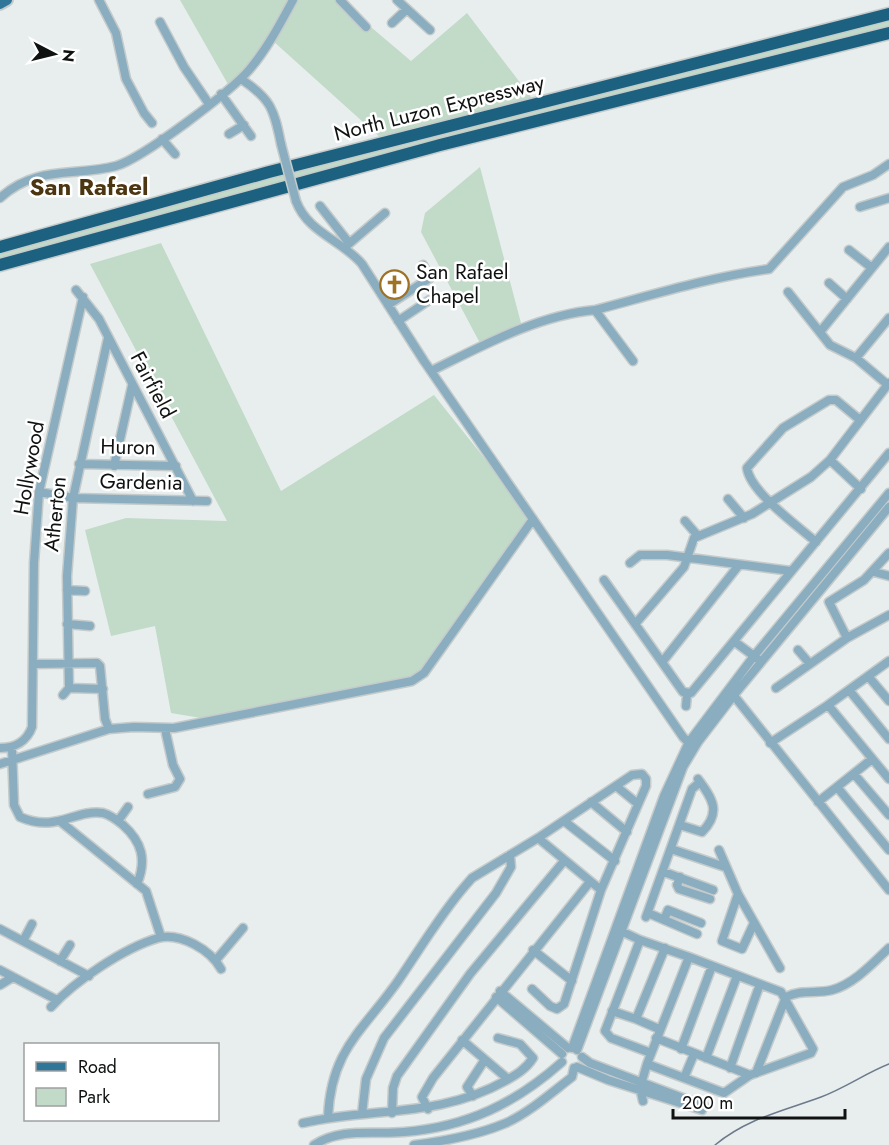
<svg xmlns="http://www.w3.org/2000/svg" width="889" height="1145" font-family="Jost,sans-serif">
	<rect width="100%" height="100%" fill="#e8eeee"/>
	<path fill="#c1dbc8" d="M180,0H289L256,58L229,86Z
		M297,0H339L411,61L467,13L534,101L383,140L273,41Z
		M889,17V29L0,261V250L84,225Z
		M480,167L522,327L481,345L421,232L425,213Z
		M161,243L281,491L434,395L505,484L528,518L425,666L415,677L201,718L171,713L155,626L111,636L85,530L126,518L227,521L90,264Z"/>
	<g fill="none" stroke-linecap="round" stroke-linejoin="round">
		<path stroke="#6d7a8c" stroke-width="1.5" d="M715,1145C748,1118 783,1111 821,1097C845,1088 866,1073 889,1064"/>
		<defs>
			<path id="minor" d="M99,0L116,33L126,79L144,113L152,123
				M340,0L366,27
				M397,0L430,30
				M160,22L184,67L209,104
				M392,23L407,9
				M241,79C271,99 274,109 281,144
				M221,94L251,136
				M229,134L244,125
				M162,139L175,154
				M0,198C36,165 73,177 116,166C143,158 230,92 249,70C267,49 280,24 293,0
				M296,201C308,233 342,240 362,264L424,361L683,737L687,741L698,742
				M320,206L349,243
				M860,207L889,198
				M344,248L385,213
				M849,250L872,268
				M829,283L847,299
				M76,290L99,319L193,501
				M788,292L830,345L856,358L888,385
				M388,305L430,278L423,265
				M595,310C652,295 710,277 769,269L843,187L873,175L889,164
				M398,321L431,299
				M820,332L889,247
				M856,358L889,318
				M431,371C482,346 538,315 595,310L633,361
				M830,460L861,489
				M79,464L176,466
				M114,466L132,386
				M39,492L73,498L207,501
				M728,499L744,518
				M685,521L698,536
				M816,542C798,526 750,492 747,468L783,428L829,400H836L860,420
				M630,563L640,555H667L791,571
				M874,572L889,576
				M604,580L683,692L691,693L889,453
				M67,590L85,591
				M636,623L684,567L694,538L752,514L811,477L830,460L889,383
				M67,624L90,626
				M847,638L829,602L864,580L889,553
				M735,642L758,659
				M798,650L810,664
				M663,661L739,565
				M34,664L97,663L100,666L105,719L109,729
				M868,676L889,701
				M69,688L103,689
				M776,688L847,638L889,615
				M849,690L889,739
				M731,692L889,890
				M63,695L69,688L67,576L73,498L108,338
				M828,705L889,661
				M686,706L687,694
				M770,743L828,705L889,779
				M0,748C15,748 27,741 32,727L34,563L39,492L83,297
				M12,748L14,805L20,817C57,833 74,809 103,813C110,815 117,820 123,825C142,842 147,860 137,884
				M0,764L109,729L134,727L174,728L412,681L424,673L533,519
				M854,774L889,815
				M616,786L638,804
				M837,787L889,850
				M148,794L175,787L180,779L173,765L165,729
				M591,802L627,832
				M818,802L872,759
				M118,821L128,807
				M564,821L615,861
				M61,822L146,891L161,937
				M680,825L702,832C722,812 712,798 698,779
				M538,838L601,890
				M671,849L725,867
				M719,850L738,894L780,968
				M664,872L713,890
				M680,877L677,885L679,889L710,899
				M738,894L722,941L742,949L754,923
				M648,913L697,934
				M646,917L692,789L700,782
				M664,920L668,910L701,923
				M0,929L89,976
				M623,932L640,940
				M23,941L32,924
				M533,950L572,981
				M216,960L243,928
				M60,961L70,945
				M0,970L57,1000
				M0,985L13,977
				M500,991L568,1048
				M496,997L562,1054
				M51,1007C75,981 124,948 158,938C180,932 211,950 221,969
				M612,1011L636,1019
				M659,1029L636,1019L665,948
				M656,1038L750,1075
				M462,1040L508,1079
				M572,1048L664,796L689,742L754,656L889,493
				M681,1049L712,966
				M577,1050L683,767L698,742L734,695L889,507
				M706,1058L737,976
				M647,1064L724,1093L750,1075L811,1053L813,1049L781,992L689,957
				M577,1067L608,1080L702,1110L704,1106L590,1063L582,1057
				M730,1068L760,984
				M756,1073L786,997C802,989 816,994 832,990C854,984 873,963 889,948
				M684,1078L694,1054
				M473,1096L467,1087L484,1061
				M643,1101L640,1088L647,1064L689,957L640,940L605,1031L611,1038L651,1053
				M428,1109L422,1097L433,1078L589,883
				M392,1113L393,1088L397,1076L470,974L564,861
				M362,1114L366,1079L384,1038L496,893L511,867L510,855
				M328,1117C331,1049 363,1031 398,981C420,949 440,915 465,886L472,878L538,838L632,775L642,774L646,779V786L601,890L564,1004L557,1009L550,1006L532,989
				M303,1123C373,1107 439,1118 505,1081C516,1075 526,1069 533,1058L520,1044L498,1038
				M314,1145C342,1127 373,1135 404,1132C467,1127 516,1103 562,1062
				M414,1145C445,1141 478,1135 506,1123C530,1112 551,1093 572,1077L574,1068"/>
			<path id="major" d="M0,4L7,0"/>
			<path id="highway" d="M0,247L269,172L889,14
				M0,265L440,145L889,33"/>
		</defs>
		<use href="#minor" stroke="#c5cbcb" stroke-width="11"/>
		<use href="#major" stroke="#c5cbcb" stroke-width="14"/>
		<use href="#highway" stroke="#c5cbcb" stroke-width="15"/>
		<use href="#minor" stroke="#8aadc0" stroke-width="8"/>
		<use href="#major" stroke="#2f7699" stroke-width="10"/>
		<use href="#highway" stroke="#1c6180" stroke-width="12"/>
		<defs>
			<path id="minor-bridge" d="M281,144L296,201"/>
		</defs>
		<use href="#minor-bridge" stroke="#c5cbcb" stroke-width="11" stroke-linecap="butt"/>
		<use href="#minor-bridge" stroke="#8aadc0" stroke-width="8"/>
	</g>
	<defs>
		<symbol id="church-ring" viewBox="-11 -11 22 22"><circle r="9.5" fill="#fff" stroke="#9f7122" stroke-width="1.5"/><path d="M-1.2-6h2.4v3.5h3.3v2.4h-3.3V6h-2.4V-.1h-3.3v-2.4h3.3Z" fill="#9f7122"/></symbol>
	</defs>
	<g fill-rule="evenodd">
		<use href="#church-ring" x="378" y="268" width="33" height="33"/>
	</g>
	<g text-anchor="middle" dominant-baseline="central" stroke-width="5" stroke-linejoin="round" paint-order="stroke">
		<g font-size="21" fill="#101212" stroke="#fff">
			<text transform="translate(439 108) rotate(-14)">North Luzon Expressway</text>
			<text transform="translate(153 385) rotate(62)">Fairfield</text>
			<text transform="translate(128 447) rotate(1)">Huron</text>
			<text transform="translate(29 468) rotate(-80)">Hollywood</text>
			<text transform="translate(141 482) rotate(1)">Gardenia</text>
			<text transform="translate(55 514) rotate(-84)">Atherton</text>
		</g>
		<g font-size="21" fill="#101212" stroke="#fff" text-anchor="start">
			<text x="416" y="272">San Rafael<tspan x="416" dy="24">Chapel</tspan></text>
		</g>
		<g font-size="24" font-weight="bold" fill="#4c3511" stroke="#fff">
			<text x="89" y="186">San Rafael</text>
		</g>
	</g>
	<rect x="24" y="1043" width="195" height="78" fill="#ffffff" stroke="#9fa0a0" stroke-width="1.5"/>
	<rect x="36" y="1062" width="30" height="9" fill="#2f7699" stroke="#9fa0a0" stroke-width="1.5"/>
	<text x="78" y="1073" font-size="18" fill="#101212">Road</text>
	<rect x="36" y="1088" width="30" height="18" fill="#c1dbc8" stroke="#9fa0a0" stroke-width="1.5"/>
	<text x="78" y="1103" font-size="18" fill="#101212">Park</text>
	<g transform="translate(54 54) rotate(97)" stroke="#ffffff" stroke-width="4.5" paint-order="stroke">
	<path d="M0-4.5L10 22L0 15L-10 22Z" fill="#101212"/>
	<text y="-9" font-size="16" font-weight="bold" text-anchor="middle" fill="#101212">N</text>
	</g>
	<path d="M673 1109v9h172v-9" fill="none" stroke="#101212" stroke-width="3"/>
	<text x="682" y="1109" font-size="18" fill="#101212" stroke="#ffffff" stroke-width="4.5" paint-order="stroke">200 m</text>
</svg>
